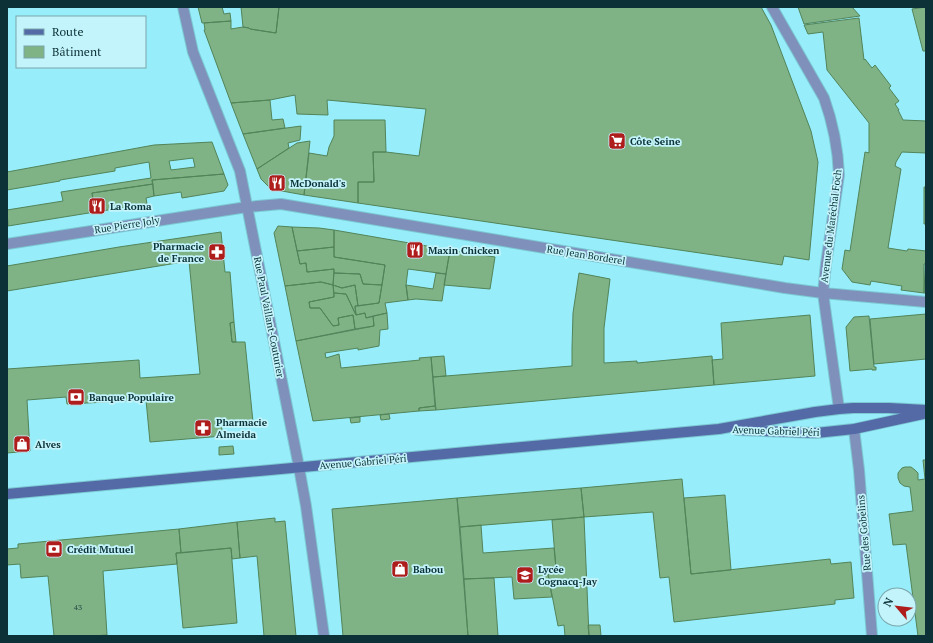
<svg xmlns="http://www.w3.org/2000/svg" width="933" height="643" font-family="'PT Serif',serif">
	<rect width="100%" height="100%" fill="#97edf9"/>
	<path fill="#7fb285" stroke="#528459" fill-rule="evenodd" d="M198,7H222L224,14L230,13L231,21L202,23Z
		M241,7H279L276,33L250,29L249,28L243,27Z
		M279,7H761L771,25L811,131L818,162L809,260L784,256L782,265L358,203V182H374L373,152H386L419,156L426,109L327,100L328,115L297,114L295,95L270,100L231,103L204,30H205L204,23L231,21V29L243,27L249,28L250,29L276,33Z
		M798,7H852L860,16L804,24Z
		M926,7V51H923L912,9Z
		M859,18L864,60L865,59L872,68L875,65L891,86L889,88L899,101L895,104L899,110H898L903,120L926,121V153L902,152L896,162L895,166L901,169L888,248L907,251L908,249L926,251L924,293L901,290L902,286L871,281L870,285L852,282L842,269L845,250L850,251L865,152L869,153V123L827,70L823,32L808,34L804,25Z
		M270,100L272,120L283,119L285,128L243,134L231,103Z
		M334,120H385L386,152H373L374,182H358V203L304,195L309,153L327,156L329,147L334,136Z
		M301,126L300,140L288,143L289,148L257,169L243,134Z
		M310,141L304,195L271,189L261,179L257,169L297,143Z
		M212,142L224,174L152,180L153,184L92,193L95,212L8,226L7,210L63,201L61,192L151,178L149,162L115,168V171L60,180V181L7,190V172L154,145ZM193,158L195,167L171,170L169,161Z
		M224,174L228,185L224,191L182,198L181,192L154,196L152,180Z
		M153,184L154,196L146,198L147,204L95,212L92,193Z
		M924,187H926V224H924Z
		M278,226L292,227L300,264L306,263L307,272L334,269L333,285L321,282L285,286L274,233Z
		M292,227L319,228L334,230V247L297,251Z
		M334,230L450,250L446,274L408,269L406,285L408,300L385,303L387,313L366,318L365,313L356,315L355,306L379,303L385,265L334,257Z
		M221,232L225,272H230L234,322L230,323L232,342H245L253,422L221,424L223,436L150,442L146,400L67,404L66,397L27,400L30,451L7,453V369L139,360L140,378L200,374L189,261L7,291V266L119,247Z
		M334,247V257L385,265L382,285L363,284L360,274L334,273V269L307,272L306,263L300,264L297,251Z
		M450,250L495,257L490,289L444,285Z
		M924,264H926V293H924Z
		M334,273L360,274L363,284L382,285L379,303L358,306L355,285L342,288L333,285Z
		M436,273L446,274L442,301L416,299L408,300L406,285L433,289Z
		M579,273L610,279L604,328V363L637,361V363L712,356L714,385L436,410L433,377L572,366V348L573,313Z
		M321,282L333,285L334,297L309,302L310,308H320L333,326L339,325L338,318L353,315L355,329L296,341L285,286Z
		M333,285L342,288L355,285L358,306H355L356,315L346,294L334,293Z
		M334,293L346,294L356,315L365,313L366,318L373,316L374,326L355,329L353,315L338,318L339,325L333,326L320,308H310L309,302L334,297Z
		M387,313L388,329L380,330L379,346L358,350V348L325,353L326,358L339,354L341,368L420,360L419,358L431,357L435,406L419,408V411L313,421L296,341L374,326L373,316Z
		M926,314V359L874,364L870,319Z
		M810,315L815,376L714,385L712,360L723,359L721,323Z
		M869,316L874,367H876V370H872V369L850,371L846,327L854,317Z
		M234,322L236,342H232L230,323Z
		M444,356L446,376L433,377L431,357Z
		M435,406L436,410L419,411V408Z
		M389,414L390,419L381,420L380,415Z
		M360,417V422L351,423L350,418Z
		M233,446L234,454L219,455V447Z
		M923,460H926V636H918L906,544L893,545L889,514L913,511L910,487L904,486L900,483L898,478V473L902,468L905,467H911L915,470L918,473V480L925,479Z
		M682,479L691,574L830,559L831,564L851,562L854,598L835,600V604L674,622L669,577L660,578L653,512L584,517L581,488Z
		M581,488L584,517L460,527L457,498Z
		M725,495L731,570L691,574L684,498Z
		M457,498L468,636H343L332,509Z
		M584,517L589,636H565L564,625L558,626L547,569L556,568L552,520Z
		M275,518V522L285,521L296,636H264L257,556L240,558L237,522Z
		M237,522L240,558L232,559L231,548L181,553L179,529Z
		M481,525L483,553L554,548L556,568L547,569L552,597L514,599L512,577L464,579L460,527Z
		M179,529L181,553H176L177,564L103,571L107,635L92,636H54L48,576L21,578L20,564L7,565V549L18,548V544Z
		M231,548L237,623L183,628L176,553Z
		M494,578L498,636H468L464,579Z
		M588,625H600L601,636H589Z"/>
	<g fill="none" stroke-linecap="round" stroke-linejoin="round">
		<defs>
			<path id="street" d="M183,7L193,52L240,171L298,462L306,506L324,636
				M772,7L824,98C833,123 838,149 839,175L826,264L823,293L839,409
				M7,244L247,207L281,204L785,288L823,293L926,302
				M854,429L859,470L872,636"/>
			<path id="secondary" d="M737,430L816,433L854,429L923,414
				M7,494L719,429L815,412L839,409L853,408H889L926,410"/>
		</defs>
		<use href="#street" stroke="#7bc7d2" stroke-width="12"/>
		<use href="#secondary" stroke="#7bc7d2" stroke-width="12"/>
		<use href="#street" stroke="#7f90bb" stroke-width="10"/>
		<use href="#secondary" stroke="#546aa7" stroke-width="10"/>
	</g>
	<defs>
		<symbol id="supermarket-square" viewBox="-11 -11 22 22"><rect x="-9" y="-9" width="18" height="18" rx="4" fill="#ae1c1b" stroke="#c3f4fb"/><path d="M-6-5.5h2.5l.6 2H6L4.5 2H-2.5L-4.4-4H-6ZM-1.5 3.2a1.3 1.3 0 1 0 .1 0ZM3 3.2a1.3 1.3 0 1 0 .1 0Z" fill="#fff"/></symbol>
		<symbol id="restaurant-square" viewBox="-11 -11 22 22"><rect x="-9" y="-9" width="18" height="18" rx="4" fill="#ae1c1b" stroke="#c3f4fb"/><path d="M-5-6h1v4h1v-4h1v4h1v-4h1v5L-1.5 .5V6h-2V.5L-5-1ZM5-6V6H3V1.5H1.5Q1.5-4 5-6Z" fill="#fff"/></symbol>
		<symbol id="pharmacy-square" viewBox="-11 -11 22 22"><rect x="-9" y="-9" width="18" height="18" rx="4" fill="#ae1c1b" stroke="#c3f4fb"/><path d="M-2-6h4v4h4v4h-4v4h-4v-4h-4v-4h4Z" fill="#fff"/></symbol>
		<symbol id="bank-square" viewBox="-11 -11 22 22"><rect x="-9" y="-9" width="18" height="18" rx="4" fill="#ae1c1b" stroke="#c3f4fb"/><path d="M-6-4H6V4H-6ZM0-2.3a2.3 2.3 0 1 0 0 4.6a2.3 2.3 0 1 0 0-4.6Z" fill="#fff"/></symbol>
		<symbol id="shop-square" viewBox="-11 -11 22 22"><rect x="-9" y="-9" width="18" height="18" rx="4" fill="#ae1c1b" stroke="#c3f4fb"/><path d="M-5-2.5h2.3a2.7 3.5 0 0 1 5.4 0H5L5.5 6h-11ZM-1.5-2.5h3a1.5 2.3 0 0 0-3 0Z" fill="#fff"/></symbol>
		<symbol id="school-square" viewBox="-11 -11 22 22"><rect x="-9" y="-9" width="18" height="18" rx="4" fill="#ae1c1b" stroke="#c3f4fb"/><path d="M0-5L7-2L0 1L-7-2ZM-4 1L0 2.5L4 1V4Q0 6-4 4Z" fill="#fff"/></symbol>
	</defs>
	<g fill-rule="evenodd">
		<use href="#supermarket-square" x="607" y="131" width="20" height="20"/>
		<use href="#restaurant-square" x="267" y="173" width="20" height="20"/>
		<use href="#restaurant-square" x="87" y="196" width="20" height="20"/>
		<use href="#restaurant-square" x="405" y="240" width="20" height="20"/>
		<use href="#pharmacy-square" x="207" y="242" width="20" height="20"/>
		<use href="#bank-square" x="66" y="387" width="20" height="20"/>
		<use href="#pharmacy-square" x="193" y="418" width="20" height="20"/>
		<use href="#shop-square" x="12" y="434" width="20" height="20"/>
		<use href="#bank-square" x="44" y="539" width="20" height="20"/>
		<use href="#shop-square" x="390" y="559" width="20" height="20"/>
		<use href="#school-square" x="515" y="565" width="20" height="20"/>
	</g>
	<g text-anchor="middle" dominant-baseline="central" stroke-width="3.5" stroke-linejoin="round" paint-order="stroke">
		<g font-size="8" fill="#29514a">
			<text x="78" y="607">43</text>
		</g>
		<g font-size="10" font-weight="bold" fill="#0c3136" stroke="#c3f4fb" text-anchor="start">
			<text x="630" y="141">Côte Seine</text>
			<text x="290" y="183">McDonald's</text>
			<text x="110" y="206">La Roma</text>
			<text x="204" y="246" text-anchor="end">Pharmacie<tspan x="204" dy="12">de France</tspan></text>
			<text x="428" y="250">Maxin Chicken</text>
			<text x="89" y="397">Banque Populaire</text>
			<text x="216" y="422">Pharmacie<tspan x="216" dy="12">Almeida</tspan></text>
			<text x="35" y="444">Alves</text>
			<text x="67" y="549">Crédit Mutuel</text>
			<text x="413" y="569">Babou</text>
			<text x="538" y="569">Lycée<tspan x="538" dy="12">Cognacq-Jay</tspan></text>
		</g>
		<g font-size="10" fill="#0c3136" stroke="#c3f4fb">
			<text transform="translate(127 225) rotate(-9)">Rue Pierre Joly</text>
			<text transform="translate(831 226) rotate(-83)">Avenue du Maréchal Foch</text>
			<text transform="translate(586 255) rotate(9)">Rue Jean Borderel</text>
			<text transform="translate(269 317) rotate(79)">Rue Paul Vaillant-Couturier</text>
			<text transform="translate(776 431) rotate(2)">Avenue Gabriel Péri</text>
			<text transform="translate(363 462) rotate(-5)">Avenue Gabriel Péri</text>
			<text transform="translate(864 533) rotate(-95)">Rue des Gobelins</text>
		</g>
	</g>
	<rect width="933" height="643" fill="none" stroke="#0c3136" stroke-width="16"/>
	<rect x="16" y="16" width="130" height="52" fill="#c3f4fb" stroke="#7aa6ac"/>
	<rect x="24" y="29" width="20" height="6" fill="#546aa7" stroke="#7aa6ac"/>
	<text x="52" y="36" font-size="12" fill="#0c3136">Route</text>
	<rect x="24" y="46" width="20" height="12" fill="#7fb285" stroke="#7aa6ac"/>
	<text x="52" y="56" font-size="12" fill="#0c3136">Bâtiment</text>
	<g transform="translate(897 607) rotate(298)"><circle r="19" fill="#c3f4fb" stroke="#7aa6ac"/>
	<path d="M0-3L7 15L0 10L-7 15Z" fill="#ae1c1b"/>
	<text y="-6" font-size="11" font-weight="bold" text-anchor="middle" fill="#0c3136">N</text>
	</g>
</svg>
